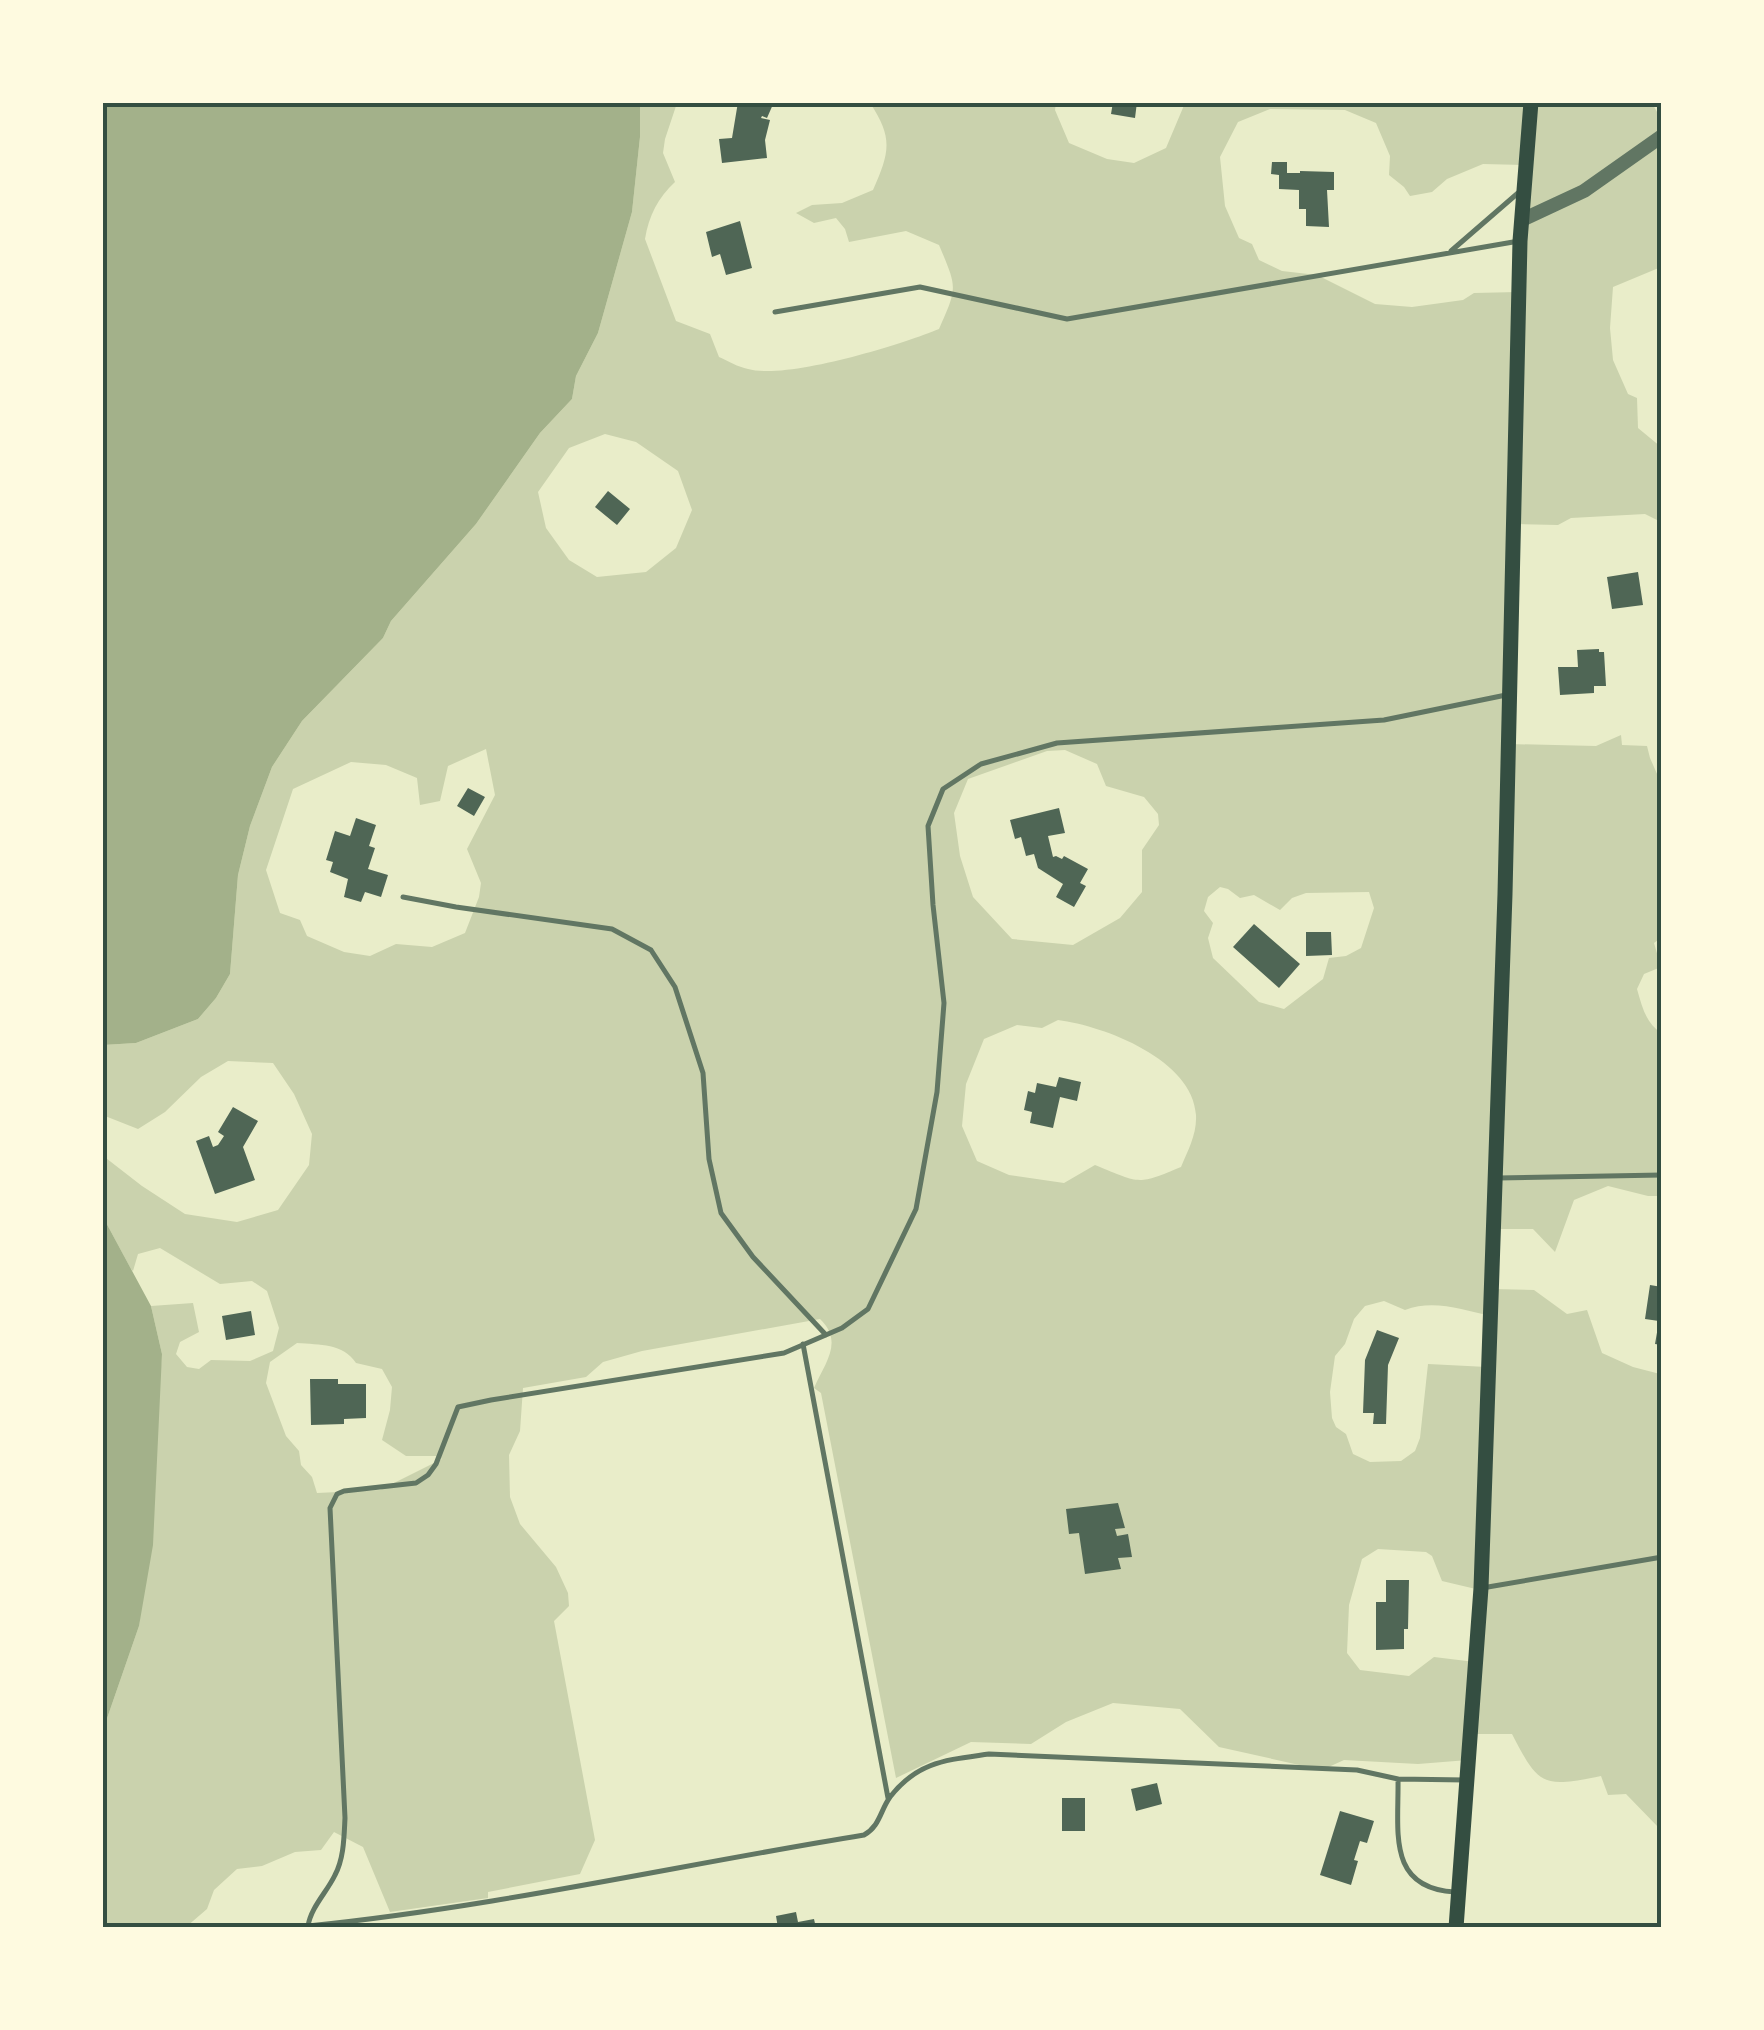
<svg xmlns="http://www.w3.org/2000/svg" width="1764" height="2030" font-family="'Archivo Narrow',sans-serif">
	<rect width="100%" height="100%" fill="#e9edc9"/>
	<path fill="#cad2ad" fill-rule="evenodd" d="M640,103H677L665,139L663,153L675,182C658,198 649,215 645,239L676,321L710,334L719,357C728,361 738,367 748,369C787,380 900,345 939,329C958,286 957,288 939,245L906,231L849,242L845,229L836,218L814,223L796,213L812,205L842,203L873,190C889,153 894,139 870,103H1056L1055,110L1069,143L1107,159L1134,163L1166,148L1185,103H1652L1661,119V267L1613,287L1610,328L1613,360L1628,394L1637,398L1638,428L1661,447V522L1645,514L1571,518L1558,525L1516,524L1509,744L1596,746L1621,735L1622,745L1647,746L1650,758L1661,783L1662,937L1654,943L1661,967L1644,974L1637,989C1642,1007 1646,1023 1661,1033V1196H1648L1608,1186L1574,1200L1555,1252L1533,1229H1495L1493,1289L1534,1290L1567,1314L1587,1310L1602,1353L1633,1367L1660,1374L1658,1432L1662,1442L1661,1834L1659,1828L1626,1794L1608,1795L1601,1776C1542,1788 1539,1786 1512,1734H1472L1468,1760L1418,1764L1344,1760L1322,1770L1219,1747L1180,1709L1113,1703L1066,1722L1031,1744L971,1742L896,1778L821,1393L814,1388C825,1363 844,1342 820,1319L642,1351L603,1362L586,1377L523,1388L520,1431L509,1455L510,1497L520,1524L556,1567L568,1593L569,1606L554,1621L595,1840L580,1874L488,1892V1898L390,1912L363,1847L334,1832L321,1850L295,1852L262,1866L237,1869L214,1890L207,1909L186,1927H103V1730L139,1626L162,1354L151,1306L193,1303L199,1332L180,1342L176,1354L187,1367L199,1369L211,1360L250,1361L273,1351L279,1328L267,1291L252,1281L220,1284L160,1248L138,1254L133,1271L131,1269L103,1217L102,1155L142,1186L185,1214L237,1222L278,1210L309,1165L312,1134L294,1094L273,1063L228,1061L201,1077L165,1112L138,1129L105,1116L103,1118V1045L136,1043L198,1019L216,998L230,974L238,875L250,826L272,767L302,721L383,638L391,621L476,524L540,433L572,399L576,376L598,333L632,212L640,137ZM1270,109L1345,110L1376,123L1390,156L1389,175L1404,187L1410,196L1432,192L1447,179L1483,164L1524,165L1518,292L1474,293L1463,300L1412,307L1375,304L1317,275L1282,271L1259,260L1252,244L1239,238L1225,206L1220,157L1238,122ZM605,434L636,442L678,471L692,510L676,548L646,572L597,577L569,560L546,528L538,492L569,448ZM486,749L495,795L467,849L481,883L479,897L465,933L432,947L396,944L370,956L344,952L307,936L300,920L280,913L266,870L293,789L351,762L386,765L417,778L420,805L440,801L448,766ZM1065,750L1097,764L1106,786L1144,797L1158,814L1159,825L1142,850V892L1120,918L1073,945L1012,939L973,897L960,856L954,813L968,779L1047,751ZM1220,887L1228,889L1240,898L1254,895L1280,910L1292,898L1306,893L1369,892L1374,908L1361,948L1346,956L1329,958L1323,979L1284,1009L1259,1002L1213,958L1208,938L1213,923L1204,911L1208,897ZM1058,1020C1105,1026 1193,1060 1196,1115C1197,1134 1188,1150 1181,1167C1136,1186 1140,1183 1095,1165L1064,1183L1009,1175L977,1161L962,1126L966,1084L984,1039L1017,1025L1042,1028ZM1384,1301L1405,1310C1434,1299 1462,1310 1491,1316L1487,1367L1428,1364L1420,1438L1415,1451L1401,1461L1370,1462L1353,1454L1346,1434L1336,1427L1332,1418L1330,1392L1335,1356L1345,1344L1354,1319L1365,1306ZM297,1343C320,1345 343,1343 356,1363L382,1369L392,1387L390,1410L382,1440L406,1456H437L442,1459L380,1490L317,1493L312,1477L301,1465L299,1451L286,1436L266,1383L270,1362ZM1378,1549L1426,1552L1432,1556L1442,1581L1480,1590L1475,1662L1434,1657L1409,1676L1360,1670L1347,1653L1349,1605L1362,1559Z"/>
	<path fill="#a3b18a" d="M103,102L640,103V137L632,212L598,333L576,376L572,399L540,433L476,524L391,621L383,638L302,721L272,767L250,826L238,875L230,974L216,998L198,1019L136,1043L103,1045Z
		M103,1217L151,1306L162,1354L153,1545L139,1626L103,1730Z"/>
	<path fill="#4f6655" d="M738,102H774L767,118L762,116L761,118L770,120L765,140L767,158L722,163L719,139L732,138Z
		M1113,102H1137L1135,118L1111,114Z
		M1272,162H1287V173H1300V171L1334,172V190H1327L1329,227L1306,226V209H1299V190L1279,189V175L1271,174Z
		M740,221L752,268L726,275L720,254L712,257L706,232Z
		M608,491L630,509L617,525L595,507Z
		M1638,572L1643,605L1612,609L1607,577Z
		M1599,649V652H1604L1606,686H1594V693L1560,695L1558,667H1578L1577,650Z
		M468,788L485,797L474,816L457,806Z
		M1059,808L1065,833L1048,836L1053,857L1056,856L1062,859L1064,856L1088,869L1080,883L1086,886L1074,907L1056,897L1063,884L1038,868L1034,854L1026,856L1021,837L1015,839L1010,820Z
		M356,818L376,825L369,846L375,848L368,869L388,875L381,897L365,892L361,902L344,897L348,879L330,872L333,862L326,860L335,831L350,836Z
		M1254,924L1300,964L1279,988L1233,947Z
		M1306,932H1331L1332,955L1306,956Z
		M1059,1077L1081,1082L1077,1101L1060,1097L1053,1128L1030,1123L1032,1112L1024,1110L1028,1091L1035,1093L1037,1083L1056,1087Z
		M233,1107L258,1121L243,1147L255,1180L215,1194L196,1141L209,1136L213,1147L218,1145L224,1136L218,1132Z
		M1650,1285L1662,1287V1345L1655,1344L1659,1321L1645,1319Z
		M251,1311L255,1335L226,1340L222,1316Z
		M1377,1330L1399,1338L1388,1365L1386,1424H1373L1374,1413H1363L1365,1360Z
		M310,1379H338V1384H366V1418L344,1419V1424L311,1425Z
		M1118,1503L1125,1528L1115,1529L1117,1536L1128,1534L1132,1557L1118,1558L1121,1569L1085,1574L1079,1533L1069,1534L1066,1509Z
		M1386,1580H1409L1408,1629H1404V1649L1376,1650V1602H1386Z
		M1157,1783L1162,1804L1136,1811L1131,1789Z
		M1062,1798H1085V1831H1062Z
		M1340,1811L1374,1821L1367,1843L1360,1841L1354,1860L1358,1861L1351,1885L1320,1875Z
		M796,1912L798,1922L814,1919L816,1928H778L776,1916Z"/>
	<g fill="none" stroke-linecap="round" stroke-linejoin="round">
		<path stroke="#617663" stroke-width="5" d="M1451,251L1518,193
			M775,312L920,287L1067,319L1519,241
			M403,897L456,907L612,929L651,950L675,987L703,1073L709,1159L721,1213L753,1257L826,1335
			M1498,1178L1662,1175
			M803,1344L888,1798
			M1482,1588L1662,1557
			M1398,1779L1465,1780
			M1455,1892C1386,1888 1399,1831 1398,1779L1357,1770L989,1754C947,1760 918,1761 890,1797C880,1811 880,1826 864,1835C679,1865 495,1907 308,1926C311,1907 327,1892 335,1875C344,1858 344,1837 345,1818L330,1508L337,1494L344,1491L416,1483L428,1475L436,1464L458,1407L491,1400L784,1353L842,1328L868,1309L916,1209L937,1092L944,1003L933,905L928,826L943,789L981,764L1057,743L1384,720L1506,695"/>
		<path stroke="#617663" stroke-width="14" d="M1522,220L1584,191L1662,136"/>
		<path stroke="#344e41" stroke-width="15" d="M1456,1928L1481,1588L1505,894L1520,241L1531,102"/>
	</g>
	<rect width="1764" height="2030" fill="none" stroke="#fefae0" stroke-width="210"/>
	<rect x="105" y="105" width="1554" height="1820" fill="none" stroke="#344e41" stroke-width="4"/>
</svg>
